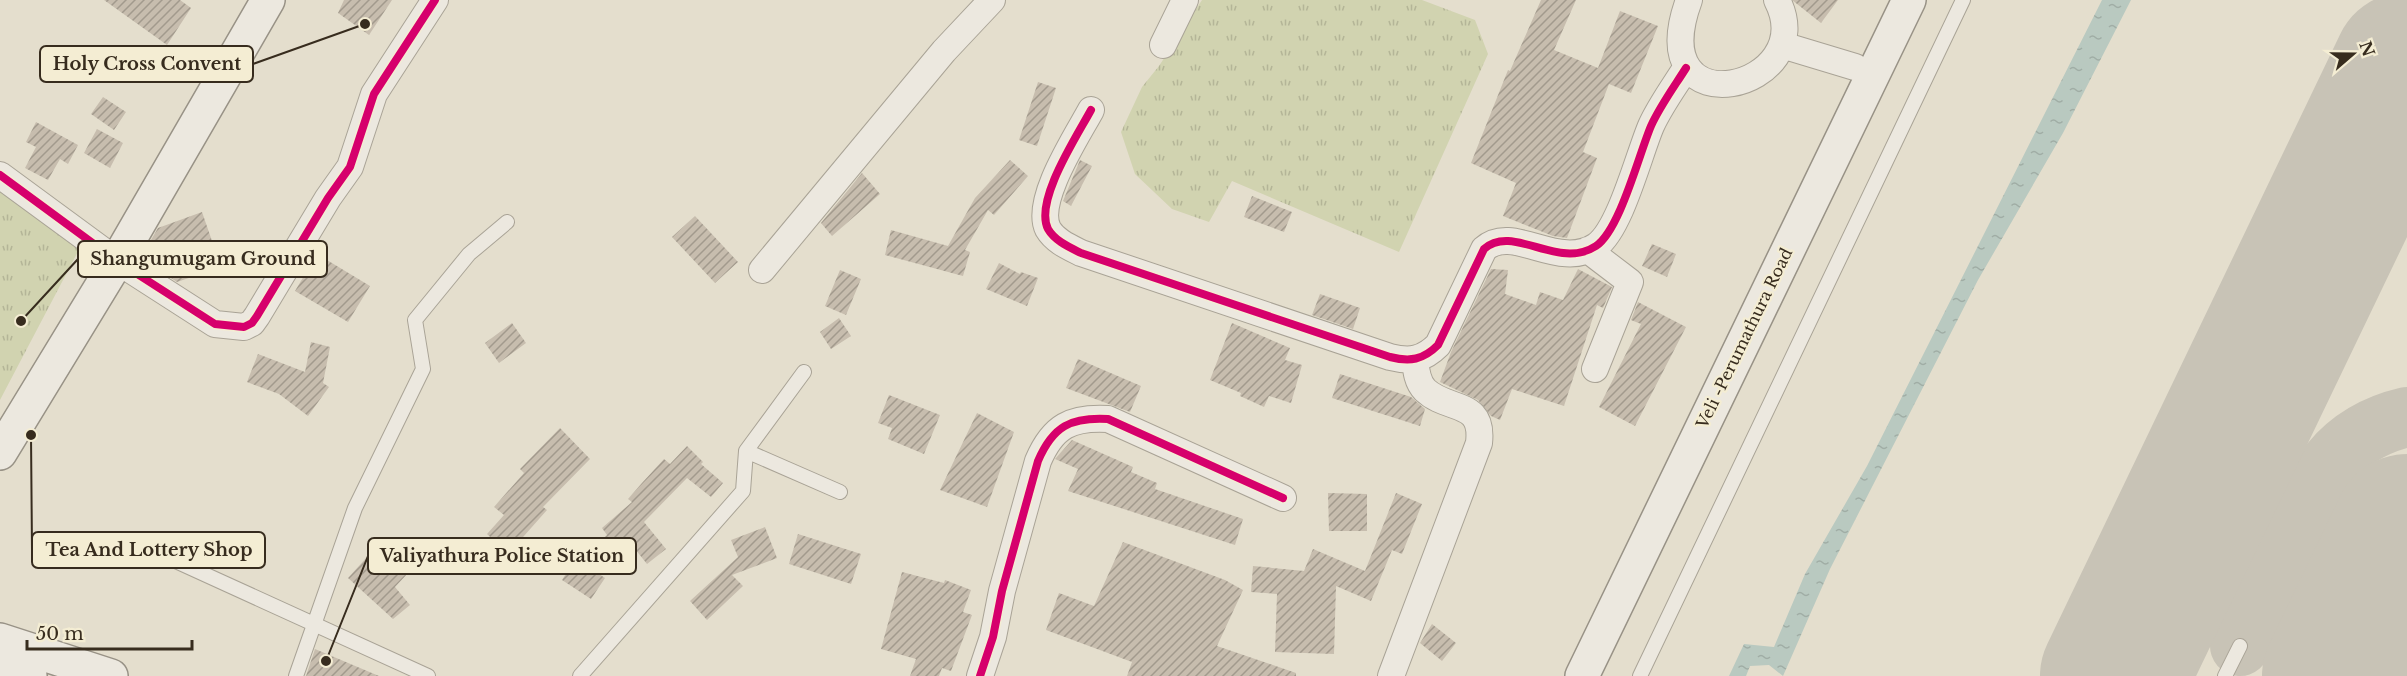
<svg xmlns="http://www.w3.org/2000/svg" width="2407" height="676" font-family="'Libre Baskerville',serif">
	<defs>
		<pattern id="grass-tufts" width="24" height="20" patternUnits="userSpaceOnUse" patternTransform="scale(1.5)"><rect width="24" height="20" fill="#d1d3b0"/><path d="M3 7l-1-3M5 7V3M7 7l1-3M15 17l-1-3M17 17v-4M19 17l1-3" fill="none" stroke="#b4b597"/></pattern>
		<pattern id="water-ripples" width="26" height="14" patternUnits="userSpaceOnUse" patternTransform="scale(1.5)"><rect width="26" height="14" fill="#b9c9c0"/><path d="M2 4q2-2 4 0t4 0M15 11q2-2 4 0t4 0" fill="none" stroke="#a0ada5"/></pattern>
		<pattern id="building-hatch" width="6" height="6" patternUnits="userSpaceOnUse" patternTransform="scale(1.5)"><rect width="6" height="6" fill="#c7bdae"/><path d="M-1 1l2-2M0 6l6-6M5 7l2-2" fill="none" stroke="#a29a8d"/></pattern>
	</defs>
	<rect width="100%" height="100%" fill="#e4decd"/>
	<path fill="url(#grass-tufts)" d="M1202,0H1422L1475,20L1488,54L1399,252L1232,181L1209,222L1172,209L1135,174L1121,132L1142,87L1159,66Z
		M0,186L83,242L0,400Z"/>
	<path fill="url(#water-ripples)" d="M2102,0H2131L2063,133L1978,280L1830,569L1783,676L1769,665L1750,666L1746,676H1729L1744,644L1774,647L1805,574L1867,466Z"/>
	<g fill="none" stroke-linecap="round" stroke-linejoin="round">
		<path stroke="#c8c3b6" stroke-width="60" d="M2240,646L2331,462C2350,439 2377,424 2407,417"/>
		<path stroke="#c8c3b6" stroke-width="148" d="M2114,676L2407,66
			M2336,676L2407,528"/>
	</g>
	<path fill="url(#building-hatch)" d="M104,0H180L191,8L167,45Z
		M344,0H392L369,35L338,13Z
		M1541,0H1576L1554,50L1598,68L1620,11L1658,26L1631,93L1609,84L1583,152L1597,158L1567,238L1553,236L1503,216L1516,183L1471,163L1508,70L1510,71Z
		M1792,0H1838L1821,23Z
		M1038,82L1056,88L1037,146L1019,140Z
		M103,97L126,112L114,130L91,114Z
		M36,122L78,145L68,164L60,159L48,180L25,168L36,147L26,142Z
		M97,129L123,143L110,168L84,153Z
		M1010,160L1028,176L994,215L988,210L965,250L970,252L963,276L885,255L891,230L948,246L975,198Z
		M1080,160L1092,166L1071,206L1063,201Z
		M862,173L880,194L832,236L821,223Z
		M1252,196L1292,212L1284,232L1244,217Z
		M202,212L221,267L177,282L156,268L148,245L158,228Z
		M695,216L738,262L715,283L672,237Z
		M1652,244L1676,254L1667,277L1642,266Z
		M317,254L370,286L348,322L295,291Z
		M999,263L1020,274L1021,272L1038,278L1027,306L986,289Z
		M1491,269L1508,270L1505,294L1536,305L1540,292L1563,300L1578,269L1612,287L1603,308L1597,305L1564,406L1512,389L1500,420L1491,416L1478,400L1440,382L1451,352Z
		M840,270L861,279L846,315L825,306Z
		M1320,294L1360,308L1353,329L1312,315Z
		M1638,302L1686,327L1635,426L1599,407L1641,324L1631,320Z
		M839,318L851,336L831,349L820,332Z
		M512,323L526,343L499,363L485,343Z
		M1232,323L1290,348L1285,360L1302,365L1291,403L1269,396L1264,407L1240,396L1241,393L1210,380Z
		M311,342L330,347L323,383L329,387L308,416L279,394L247,382L258,354L305,372Z
		M1078,359L1141,386L1130,412L1066,388Z
		M1340,374L1411,397L1425,409L1420,426L1332,398Z
		M889,395L940,415L924,454L888,439L892,428L878,423Z
		M977,413L1014,432L987,507L940,490Z
		M560,428L590,459L543,507L547,510L508,554L487,534L504,515L494,507L524,473L520,469Z
		M1072,440L1133,467L1131,472L1157,483L1155,489L1243,519L1235,545L1068,491L1078,469L1055,459Z
		M687,446L703,462L701,464L723,483L711,497L687,478L644,522L666,549L647,564L627,539L593,570L605,578L591,599L562,580L576,558L579,560L607,535L602,528L632,502L628,499L642,483L664,459L670,464Z
		M1328,493L1367,494V531H1329Z
		M1396,493L1422,504L1402,554L1392,550L1371,601L1336,586L1334,654L1275,652L1277,594L1251,592L1253,566L1304,571L1313,549L1365,571Z
		M765,527L777,558L732,575L743,586L707,620L690,601L738,557L731,540Z
		M798,534L861,554L851,584L789,564Z
		M1123,542L1225,580L1243,590L1217,646L1296,673V676H1127L1132,662L1046,630L1059,593L1094,606Z
		M377,546L408,573L395,587L410,605L393,619L348,578Z
		M902,572L944,583L945,580L971,590L963,612L972,615L951,671L942,668L939,676H910L916,659L881,649Z
		M1432,624L1456,643L1442,661L1420,643Z
		M315,649L379,676H306Z"/>
	<g fill="none" stroke-linecap="round" stroke-linejoin="round">
		<defs>
			<path id="service" d="M746,451L840,492
				M136,543L428,676
				M296,676L355,508L423,369L415,320L469,254L507,222
				M580,676L743,491L746,451L804,372
				M1640,676L1963,0
				M2225,676L2240,646"/>
			<path id="minor" d="M1689,0C1640,133 1823,89 1777,0
				M1163,45L1185,0
				M1782,45L1855,67
				M1091,110C1077,136 1034,201 1048,229C1055,241 1069,247 1081,253L1390,357C1410,362 1423,360 1438,345L1484,249C1513,223 1558,271 1596,246C1620,230 1639,154 1651,126C1660,106 1674,87 1686,68
				M0,175L117,261L215,324L244,327L252,323L257,316L328,198L350,167L374,94L435,0
				M1588,250L1630,282L1595,369
				M762,270L944,51L992,0
				M980,676L993,637L1002,591L1038,461C1053,426 1071,417 1108,419L1283,498
				M1391,676L1479,443C1484,399 1448,412 1425,390C1417,382 1416,370 1415,360"/>
			<path id="secondary" d="M0,453L117,261L268,0
				M0,640L111,676
				M0,666L30,676
				M1582,676L1909,0"/>
		</defs>
		<use href="#service" stroke="#a9a396" stroke-width="16"/>
		<use href="#minor" stroke="#a9a396" stroke-width="28"/>
		<use href="#secondary" stroke="#989286" stroke-width="36"/>
		<use href="#service" stroke="#ece8df" stroke-width="14"/>
		<use href="#minor" stroke="#ece8df" stroke-width="26"/>
		<use href="#secondary" stroke="#ece8df" stroke-width="33"/>
		<defs>
			<path id="cycleway" d="M1091,110C1077,136 1034,201 1048,229C1055,241 1069,247 1081,253L1390,357C1410,362 1423,360 1438,345L1484,249C1513,223 1558,271 1596,246C1620,230 1639,154 1651,126C1660,106 1674,87 1686,68
				M0,175L117,261L215,324L244,327L252,323L257,316L328,198L350,167L374,94L435,0
				M980,676L993,637L1002,591L1038,461C1053,426 1071,417 1108,419L1283,498"/>
		</defs>
		<use href="#cycleway" stroke="#f4edd3" stroke-width="11"/>
		<use href="#cycleway" stroke="#d6006c" stroke-width="8"/>
	</g>
	<g text-anchor="middle" dominant-baseline="central" stroke-width="4.5" stroke-linejoin="round" paint-order="stroke">
		<g font-size="16" fill="#372c1e" stroke="#f4edd3">
			<text transform="translate(1744 338) rotate(-64)">Veli -Perumathura Road</text>
		</g>
	</g>
	<path fill="none" stroke="#372c1e" stroke-width="2" d="M365 24L253 64M21 321L78 259M31 435L32 550M326 661L368 556"/>
	<g fill="#372c1e" stroke="#f4edd3" stroke-width="2">
		<circle cx="365" cy="24" r="6"/>
		<circle cx="21" cy="321" r="6"/>
		<circle cx="31" cy="435" r="6"/>
		<circle cx="326" cy="661" r="6"/>
	</g>
	<g fill="#f4edd3" stroke="#372c1e" stroke-width="2">
		<rect x="40" y="46" width="213" height="36" rx="6"/>
		<rect x="78" y="241" width="249" height="36" rx="6"/>
		<rect x="32" y="532" width="233" height="36" rx="6"/>
		<rect x="368" y="538" width="268" height="36" rx="6"/>
	</g>
	<g font-size="18" text-anchor="middle" font-weight="bold" fill="#372c1e">
		<text x="147" y="70">Holy Cross Convent</text>
		<text x="203" y="265">Shangumugam Ground</text>
		<text x="149" y="556">Tea And Lottery Shop</text>
		<text x="502" y="562">Valiyathura Police Station</text>
	</g>
	<g transform="translate(2353 54) rotate(70)" stroke="#f4edd3" stroke-width="4.5" paint-order="stroke">
	<path d="M0-4.5L10 22L0 15L-10 22Z" fill="#372c1e"/>
	<text y="-9" font-size="16" font-weight="bold" text-anchor="middle" fill="#372c1e">N</text>
	</g>
	<path d="M27 640v9h165v-9" fill="none" stroke="#372c1e" stroke-width="3"/>
	<text x="36" y="640" font-size="18" fill="#372c1e" stroke="#f4edd3" stroke-width="4.5" paint-order="stroke">50 m</text>
</svg>
